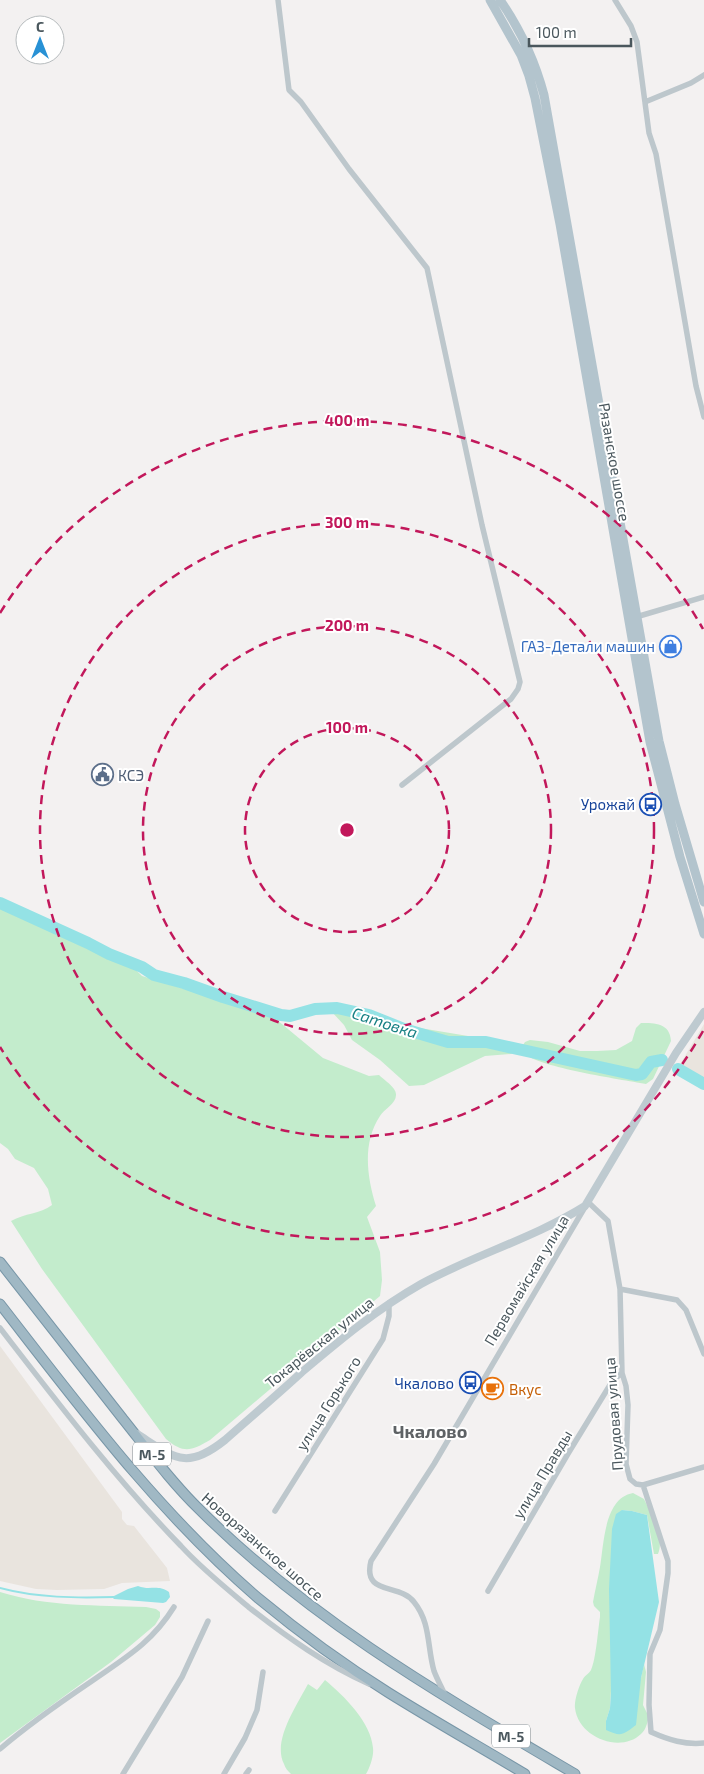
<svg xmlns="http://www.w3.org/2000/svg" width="704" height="1774" font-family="'Exo 2',sans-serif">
	<rect width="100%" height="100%" fill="#f3f1f1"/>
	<path fill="#e9e4de" d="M704,1024V1080L679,1066Z
		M0,1346L122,1512V1519L127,1525L134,1526L167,1568L170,1581L122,1583L104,1589L57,1590L36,1589L0,1581Z"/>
	<path fill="#c3eccc" d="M0,907L63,934L101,954L133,967L142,976L271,1015L323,1058L369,1076L379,1075C384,1080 397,1088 396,1095C396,1104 384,1109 380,1116C362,1143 367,1177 376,1206L367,1217L380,1252L382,1280L380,1296L210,1440C191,1451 184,1454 166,1439L42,1269L11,1221C25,1213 40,1214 52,1205L48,1189L34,1168L15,1159L8,1149L0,1143Z
		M344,1006L370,1012L408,1026L510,1043L515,1045V1052L511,1054L485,1056L424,1085L409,1086L380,1060L352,1040L344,1025L331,1011Z
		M641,1023C655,1023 670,1023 671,1041L653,1079L646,1084C619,1079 541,1068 523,1053V1045L525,1042L530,1040L548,1042L580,1051H597L616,1050L632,1041L636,1028Z
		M633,1493L644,1499C651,1514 665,1537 658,1554H654L647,1515L632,1511L622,1510L610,1708L606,1721L641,1678L644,1664L646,1672L643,1705L649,1717C647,1723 646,1730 641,1734C620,1754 578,1737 575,1708C574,1701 579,1685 583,1679C585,1675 589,1674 591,1670C596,1659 598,1630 600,1617V1612L594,1606L593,1602C595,1590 598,1579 600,1567C604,1544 604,1498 633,1493Z
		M0,1592C47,1607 98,1605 146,1607L156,1609L160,1612V1617L155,1625L111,1662L0,1743Z
		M325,1680C344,1696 371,1722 373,1748C374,1756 370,1767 366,1774H291C288,1771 285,1768 284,1764C272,1741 297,1705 308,1684L317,1690Z"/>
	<path fill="#94e2e5" d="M622,1510L632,1511L647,1515L659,1602L641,1678L636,1725C623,1735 621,1737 606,1730V1721L610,1708L611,1693L609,1589L612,1529L616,1514Z
		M138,1586C150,1591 157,1584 169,1592L170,1597L166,1602L163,1603L114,1599L112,1597L128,1589Z"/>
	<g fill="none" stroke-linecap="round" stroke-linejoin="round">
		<path stroke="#94e2e5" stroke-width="2" d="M0,1588C37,1598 76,1598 114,1597"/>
		<path stroke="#94e2e5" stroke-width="12" d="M0,903L88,943L109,954L142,967L154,975L184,983L223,997L281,1015L290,1016L315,1009L337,1008L369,1015L404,1029L448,1042H486L636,1075L642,1074L651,1062L662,1060
			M678,1069L704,1084"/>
		<defs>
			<path id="trunk" d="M0,1262C41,1315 82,1367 123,1419C147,1449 171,1482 199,1509C310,1620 441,1695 575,1774
				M0,1304C80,1407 158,1512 258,1598C299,1632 344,1665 389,1693C434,1721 480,1747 525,1774"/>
		</defs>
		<use href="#trunk" stroke="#7896a7" stroke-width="11"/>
		<path stroke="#bdc7cc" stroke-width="5.5" d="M278,0L289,90L301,102L349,169L427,268L482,525L520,682L518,689L511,699L402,785
			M615,0L631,26L637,42L649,133L656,154L696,386L704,417
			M645,102L691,83L704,75
			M636,617L704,597
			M588,1202L608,1221L620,1289L622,1373L626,1386L628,1405L626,1464L630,1479L636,1484L643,1485L704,1467
			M620,1289L677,1300L686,1310L704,1354
			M0,1328C58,1403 115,1478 181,1546C202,1569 227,1589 251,1609C288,1638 325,1664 369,1684
			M643,1485L668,1561V1573L660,1630L650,1654L649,1705L651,1732C669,1740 685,1745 704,1743
			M275,1511L383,1339L389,1316V1303
			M488,1591L569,1452L613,1380L622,1373
			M445,1695C442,1688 437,1679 434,1671C427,1647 431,1623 414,1602C400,1583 362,1596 371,1561L434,1464L585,1207
			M0,1749C28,1725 58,1704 89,1683C123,1659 151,1644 174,1607
			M123,1774L182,1677L208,1621
			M224,1774L245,1738L257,1710L263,1672
			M246,1774L249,1770"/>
		<path stroke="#becad0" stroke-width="8" d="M137,1434C175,1458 186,1471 225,1440C251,1417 277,1395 302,1372C340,1340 377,1309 421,1284C474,1255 534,1238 585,1206L676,1053L704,1012"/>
		<path stroke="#b3c4cd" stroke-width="9" d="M490,0L521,55L529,76L535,98L560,224L650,742L680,857L704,934
			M500,0C520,29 535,61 544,95L659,741L675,804L704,902"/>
		<use href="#trunk" stroke="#a0b8c4" stroke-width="9"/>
	</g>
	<g fill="none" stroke="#c2185b" stroke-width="2.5" stroke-dasharray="9 6">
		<circle cx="347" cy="830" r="102"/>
		<circle cx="347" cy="830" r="204"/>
		<circle cx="347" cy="830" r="307"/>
		<path d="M703 1031A409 409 0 0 1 0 1047M0 613A409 409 0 0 1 703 629"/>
	</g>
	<defs>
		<symbol id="shop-ring" viewBox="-11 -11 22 22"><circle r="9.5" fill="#fff" stroke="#3f7fe0" stroke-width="1.5"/><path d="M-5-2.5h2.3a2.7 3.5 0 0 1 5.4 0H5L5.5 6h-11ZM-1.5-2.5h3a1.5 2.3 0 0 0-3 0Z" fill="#3f7fe0"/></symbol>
		<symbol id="civic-ring" viewBox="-11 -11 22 22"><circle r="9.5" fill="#fff" stroke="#5c6f8a" stroke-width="1.5"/><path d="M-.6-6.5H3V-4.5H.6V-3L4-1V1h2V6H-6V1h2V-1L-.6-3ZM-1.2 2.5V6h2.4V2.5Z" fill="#5c6f8a"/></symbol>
		<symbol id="bus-ring" viewBox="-11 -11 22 22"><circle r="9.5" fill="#fff" stroke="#1a4fb4" stroke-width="1.5"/><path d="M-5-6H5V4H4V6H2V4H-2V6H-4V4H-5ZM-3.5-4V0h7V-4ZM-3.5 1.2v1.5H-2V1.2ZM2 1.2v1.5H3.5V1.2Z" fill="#1a4fb4"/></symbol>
		<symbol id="cafe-ring" viewBox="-11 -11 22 22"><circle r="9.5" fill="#fff" stroke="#e8710a" stroke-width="1.5"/><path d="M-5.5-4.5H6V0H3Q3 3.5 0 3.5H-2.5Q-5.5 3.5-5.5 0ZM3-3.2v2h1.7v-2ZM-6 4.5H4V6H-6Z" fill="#e8710a"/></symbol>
	</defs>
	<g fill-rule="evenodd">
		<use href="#shop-ring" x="658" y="634" width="25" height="25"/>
		<use href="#civic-ring" x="90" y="762" width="25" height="25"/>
		<use href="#bus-ring" x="638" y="792" width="25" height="25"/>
		<use href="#bus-ring" x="458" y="1370" width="25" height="25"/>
		<use href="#cafe-ring" x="480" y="1376" width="25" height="25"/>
	</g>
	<g text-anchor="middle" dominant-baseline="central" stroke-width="4" stroke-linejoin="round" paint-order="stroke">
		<g fill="#fff" stroke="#80898e" stroke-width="1">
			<rect x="133" y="1442.5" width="38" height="23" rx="4"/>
			<rect x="492" y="1724.5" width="38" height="23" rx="4"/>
		</g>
		<g font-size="14" font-weight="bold" fill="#4a575d">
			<text x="152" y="1454">М-5</text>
			<text x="511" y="1736">М-5</text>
		</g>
		<g font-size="15" fill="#4a575d" stroke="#fff">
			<text transform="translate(615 462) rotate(80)">Рязанское шоссе</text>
			<text transform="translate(526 1280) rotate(-59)">Первомайская улица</text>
			<text transform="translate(319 1342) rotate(-39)">Токарёвская улица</text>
			<text transform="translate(328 1403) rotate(-58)">улица Горького</text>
			<text transform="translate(613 1414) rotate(-94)">Прудовая улица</text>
			<text transform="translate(542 1474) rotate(-59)">улица Правды</text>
			<text transform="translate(263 1546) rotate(41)">Новорязанское шоссе</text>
		</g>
		<g font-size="15" fill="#366cbe" stroke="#fff" text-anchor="end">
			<text x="655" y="646">ГАЗ-Детали машин</text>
		</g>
		<g font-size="15" fill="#4e5e75" stroke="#fff" text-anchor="start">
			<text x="118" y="775">КСЭ</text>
		</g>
		<g font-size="15" fill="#164399" stroke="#fff" text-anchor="end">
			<text x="635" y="804">Урожай</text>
			<text x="454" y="1383">Чкалово</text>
		</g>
		<g font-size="15" fill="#c56008" stroke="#fff" text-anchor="start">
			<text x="509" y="1389">Вкус</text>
		</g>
		<g font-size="16" font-style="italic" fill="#178084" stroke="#fff">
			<text transform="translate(385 1022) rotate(18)">Сатовка</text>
		</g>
		<g font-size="18" font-weight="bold" fill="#5e6265" stroke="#fff">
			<text x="430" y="1431">Чкалово</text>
		</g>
	</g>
	<circle cx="347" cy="830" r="8" fill="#c2185b" stroke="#fff" stroke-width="2.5"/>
	<g font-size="15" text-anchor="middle" font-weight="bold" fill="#c2185b" stroke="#fff" stroke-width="4" stroke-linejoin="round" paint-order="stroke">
		<text x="347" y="426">400 m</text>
		<text x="347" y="528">300 m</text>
		<text x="347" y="631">200 m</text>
		<text x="347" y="733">100 m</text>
	</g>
	<g transform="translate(40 40)"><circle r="24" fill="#ffffff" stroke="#b7bcbe"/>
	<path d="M0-4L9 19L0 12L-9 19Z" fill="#2891d5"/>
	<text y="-8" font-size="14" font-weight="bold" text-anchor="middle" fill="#4a575d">С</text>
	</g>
	<path d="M529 38v8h102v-8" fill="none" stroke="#4a575d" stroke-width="2.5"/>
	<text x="536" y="38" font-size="15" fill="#4a575d" stroke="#ffffff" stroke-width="4" paint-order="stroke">100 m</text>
</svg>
